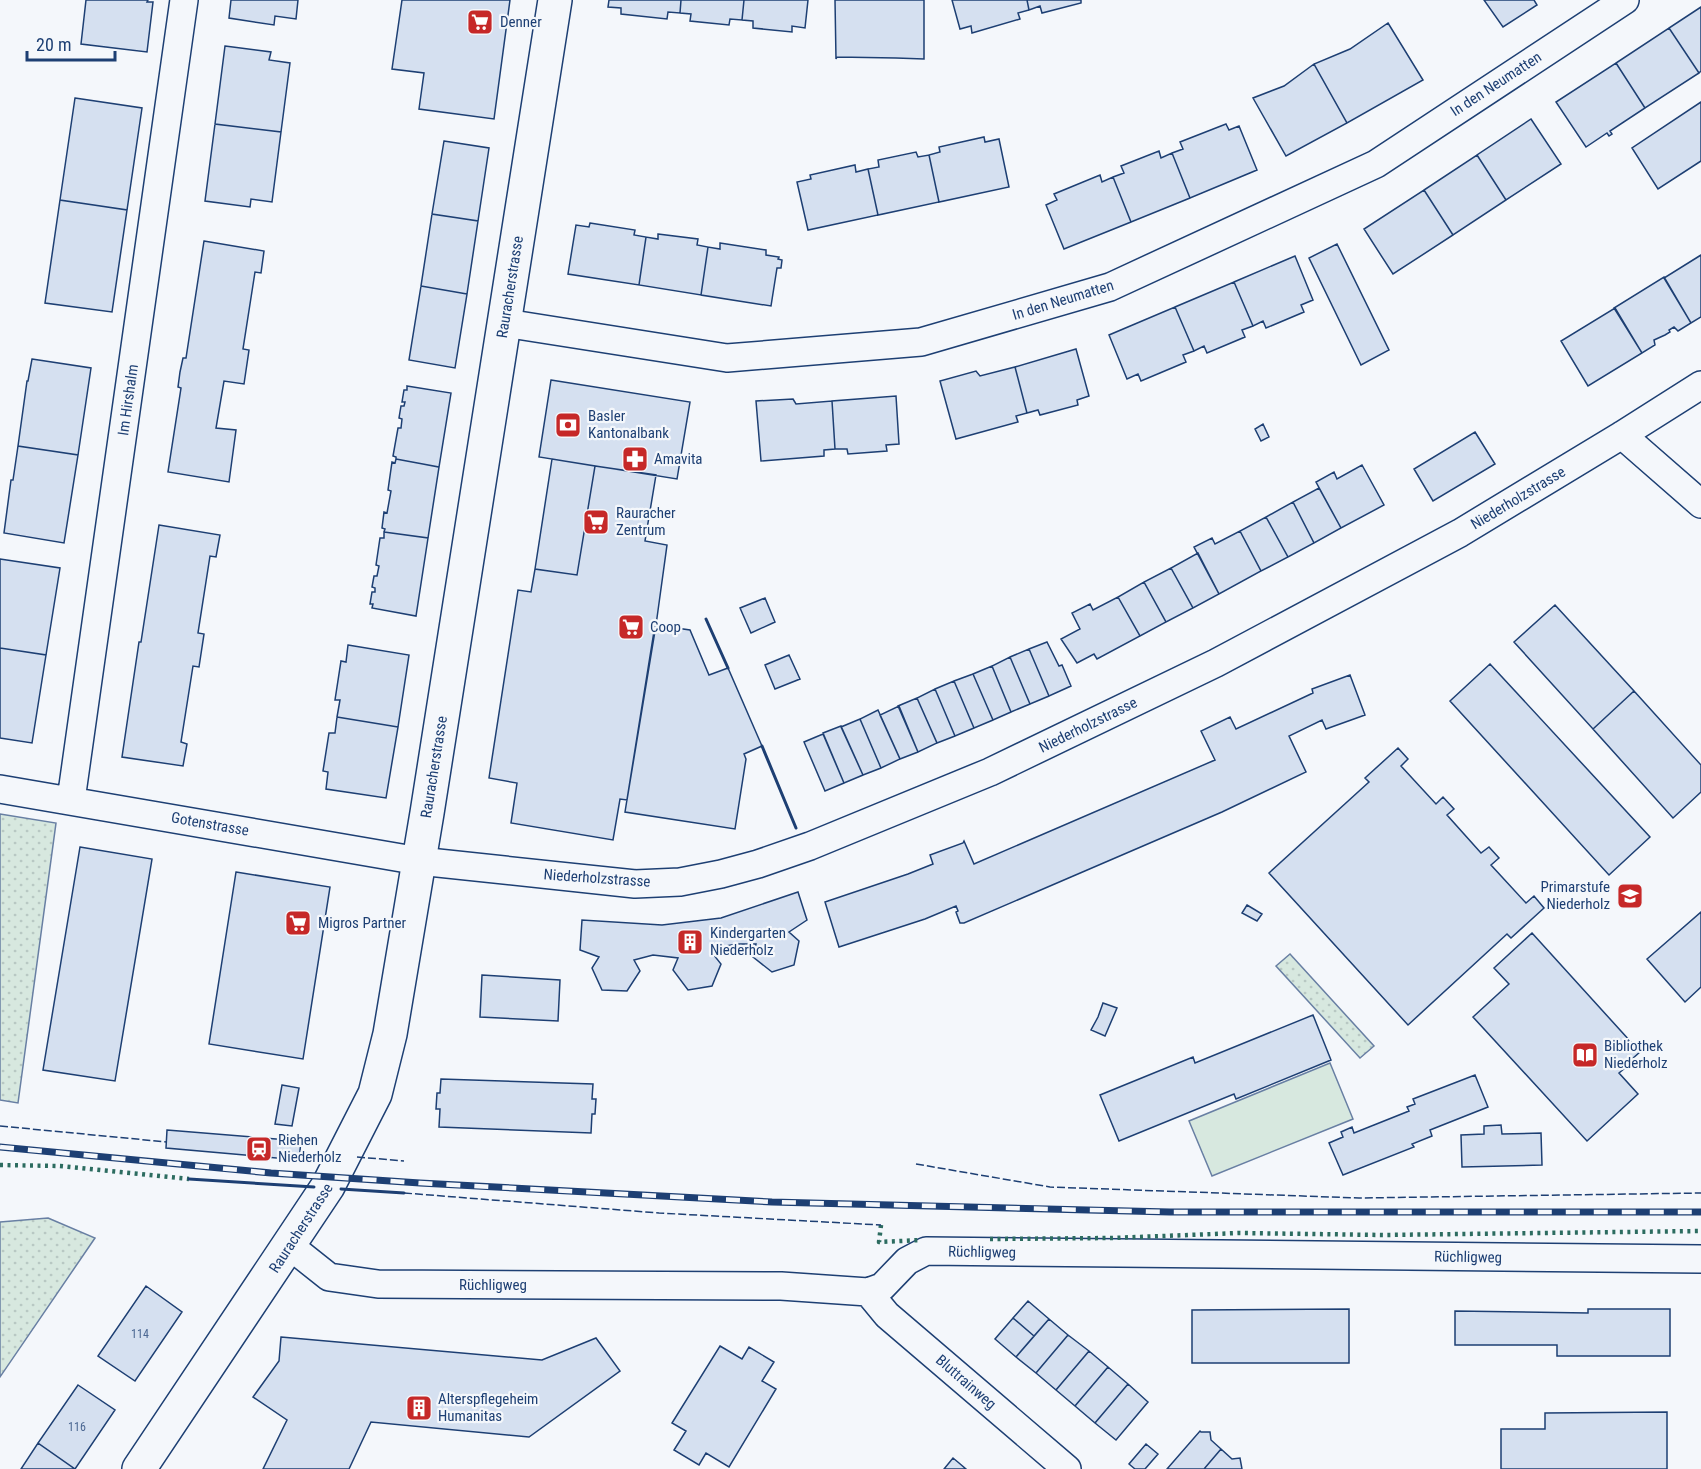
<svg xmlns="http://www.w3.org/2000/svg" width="1701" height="1469" font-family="'Roboto Condensed',sans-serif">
	<defs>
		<pattern id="park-dots" width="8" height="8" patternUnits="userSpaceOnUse" patternTransform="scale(1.5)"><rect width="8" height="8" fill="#d7e8df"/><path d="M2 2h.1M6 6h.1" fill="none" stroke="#b8c8c3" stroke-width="1.8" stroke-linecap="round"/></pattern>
	</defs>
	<rect width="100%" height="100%" fill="#f4f7fb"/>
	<path fill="#d7e8df" stroke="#687fa3" stroke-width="1.5" d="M1330,1063L1353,1119L1212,1176L1189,1121Z"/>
	<path fill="url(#park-dots)" stroke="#687fa3" stroke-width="1.5" d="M0,814L56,823L18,1103L0,1100Z
		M1290,954L1374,1046L1360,1058L1276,966Z
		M48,1218L95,1238L0,1377V1222Z"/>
	<path fill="#d5e0f0" stroke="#1d3f73" stroke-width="1.5" d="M86,0H148L147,2H153L147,52L81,44Z
		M231,0H298L296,19L275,16L274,25L229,18Z
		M402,0H510L494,119L419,109L424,73L392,69Z
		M609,0H681L680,13L668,12L667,19L621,14V8L608,7Z
		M681,0H744L742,20L730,19L729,25L690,21L691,14L680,13Z
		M744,0H808L805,28L792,26V32L753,28V21L742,20Z
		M835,0H924V59L896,58L837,57L836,59Z
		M952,0H1027L1029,10L1018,13L1020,19L972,33L971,26L960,29Z
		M1027,0H1081V3L1042,13L1040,6L1029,10Z
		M1484,0H1534L1537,5L1503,27Z
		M1701,7V71L1699,73L1669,28Z
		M1388,23L1423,80L1347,123L1314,64L1350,49Z
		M1669,28L1699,73L1645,108L1616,63Z
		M225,46L271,52L269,60L290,63L281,132L215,124Z
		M1616,63L1645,108L1610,131L1612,134L1609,136L1607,133L1586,147L1556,102Z
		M1314,64L1347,123L1286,156L1253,98L1284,86Z
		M75,98L142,108L127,210L60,200Z
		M1701,102V161L1658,189L1632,148Z
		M1531,119L1561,164L1506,200L1477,155Z
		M215,124L281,132L272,202L251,199L250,207L205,201Z
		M1226,124L1229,130L1239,126L1257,170L1190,198L1172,153L1183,149L1180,142Z
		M984,137L985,142L999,139L1009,187L939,202L929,155L940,152L939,147Z
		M444,141L489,148L478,221L432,214Z
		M1159,151L1161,158L1172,153L1190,198L1131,222L1113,177L1124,173L1121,166Z
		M916,152L918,157L929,155L939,202L878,215L868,169L879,167L878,160Z
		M1477,155L1506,200L1453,235L1424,190Z
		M855,165L856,172L868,169L878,215L808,230L797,182L811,179L810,175Z
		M1100,175L1102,182L1113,177L1131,222L1064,249L1046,205L1057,200L1054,194Z
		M1424,190L1453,235L1393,274L1364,229Z
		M60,200L127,210L112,312L45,303Z
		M432,214L478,221L467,294L421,286Z
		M590,223L635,230L634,235L646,237L639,285L568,274L576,225L589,227Z
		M658,234L698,239L697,245L708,247L701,295L639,285L646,237L658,239Z
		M204,241L264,251L261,273L255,272L243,349L249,350L244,384L224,381L216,428L236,430L229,482L168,472L181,388L178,387L180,372L183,358H186Z
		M720,243L766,250V255L779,257L778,259L782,260L781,268H777L771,306L701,295L708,247L720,249Z
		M1337,244L1389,350L1361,365L1309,258Z
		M1701,255V317L1691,323L1664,278Z
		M1295,256L1313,300L1301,305L1304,312L1266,328L1263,321L1253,326L1234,282Z
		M1664,277L1691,323L1678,331L1674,327L1669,330L1670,332L1665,335L1654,340L1655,345L1642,353L1614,308Z
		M1234,282L1253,326L1242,330L1245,337L1207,353L1204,346L1194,351L1175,307Z
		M421,286L467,294L455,368L409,360Z
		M1175,307L1194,351L1183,355L1186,362L1141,381L1138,374L1127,379L1109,335Z
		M1615,308L1642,353L1588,386L1561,341Z
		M1076,349L1089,396L1077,400L1078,405L1040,415L1038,410L1027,413L1015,367Z
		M32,359L91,368L78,455L18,446L27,381H28Z
		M1015,367L1027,413L1016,416L1018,422L956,439L940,381L976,371L980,376Z
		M551,380L690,402L677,479L539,457Z
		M407,386L451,393L439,467L396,459V457L393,456L398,428H401L402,419L399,418L401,406H404L405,402H402L404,390H407Z
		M896,396L899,444L886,445L887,451L848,454L847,449H835L832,401Z
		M793,399L796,404L832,401L835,449L824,450V456L761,461L756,401Z
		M1263,424L1269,437L1261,441L1255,429Z
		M1475,432L1495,464L1433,501L1414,469Z
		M18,446L78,455L64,543L4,533L11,480H13Z
		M396,459L439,467L428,538L384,532L385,529L382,528L384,512L387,513L391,491L388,490L392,462L395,463Z
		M552,459L595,466L577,575L535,569Z
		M1362,465L1384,505L1341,528L1316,482L1334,472L1337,479Z
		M595,466L656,475L645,541L667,545L656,625L627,800L620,799L613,840L511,823L517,783L489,778L518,590L531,592L535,569L577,575Z
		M1319,488L1341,528L1314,543L1293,502Z
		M1293,502L1314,543L1288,557L1266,517Z
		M1266,517L1288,557L1261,571L1240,531Z
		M159,525L220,535L216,557L210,556L198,633L204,634L199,667L193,666L181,742L187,744L183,766L122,757L139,642H141Z
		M1240,531L1261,571L1219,594L1194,547L1212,538L1215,544Z
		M384,532L428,538L416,616L372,608L373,604H370L372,592H375V588L372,587L374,576H377L379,566L376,565L380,538H384Z
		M1198,553L1219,594L1193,608L1171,568Z
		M0,559L60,568L46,655L0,648Z
		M1171,568L1193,608L1166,622L1144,582Z
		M1144,582L1166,622L1140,636L1118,597Z
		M1118,597L1140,636L1097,659L1094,654L1077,663L1061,639L1080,629L1072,613L1090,604L1093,610Z
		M765,598L775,622L751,633L740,608Z
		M1555,605L1634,691L1593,729L1514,642Z
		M655,625L690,630L709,675L728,668L762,746L744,754L746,759L735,829L625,812Z
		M1047,642L1059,666L1062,665L1071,686L1049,696L1029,649Z
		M348,645L409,655L398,727L337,717L340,700H335L341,661L346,662Z
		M0,648L46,655L32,743L0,738Z
		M1029,649L1049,696L1030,704L1010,657Z
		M789,655L800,679L775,689L765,665Z
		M1010,657L1030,704L1011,712L992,666Z
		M1490,664L1650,837L1609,875L1450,701Z
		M992,666L1011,712L993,720L973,674Z
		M973,674L993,720L974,728L954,681Z
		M1350,675L1365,715L1326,729L1322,720L1289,736L1306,772L1222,812L964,923H960L956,912L958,911L956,906L925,919L839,947L825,902L908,874L933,864L930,855L963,843L964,841L974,864L1215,760L1201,731L1230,717L1236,729L1313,693L1312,689Z
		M954,681L974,728L955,736L935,689Z
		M935,689L955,736L937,743L917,698Z
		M1634,691L1701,765V792L1673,818L1593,729Z
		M917,698L937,743L918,752L898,706Z
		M899,706L918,752L900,759L880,715Z
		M878,710L900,759L881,768L860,719Z
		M337,717L398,727L386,798L326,789L328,772L323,771L329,733H335Z
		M860,719L881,768L863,775L841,727Z
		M841,726L863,775L844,783L823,733Z
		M823,734L844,783L825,791L804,742Z
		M1398,748L1408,759L1401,766L1436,804L1443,797L1454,809L1447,815L1481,853L1489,847L1499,858L1491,865L1526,903L1534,896L1544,908L1511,938L1507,934L1408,1025L1269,873L1369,782L1365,778Z
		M80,847L152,859L115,1081L43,1070Z
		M236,872L330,887L303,1059L209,1044Z
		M798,892L807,920L789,932L799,941L794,965L772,972L753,957L756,944H737L726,946L713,954L721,964L712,986L688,990L673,970L678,958L653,955L634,960L640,971L627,991L602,990L592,968L599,957L580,950L582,920L662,925L721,918Z
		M1247,905L1262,914L1257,921L1242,913Z
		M1701,912V987L1685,1002L1647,959Z
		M1532,933L1640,1052L1624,1066L1625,1068L1619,1073L1638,1094L1587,1141L1473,1017L1509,984L1494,968Z
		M482,975L560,980L558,1021L480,1017Z
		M1103,1003L1117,1008L1105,1036L1091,1030L1098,1017Z
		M1313,1015L1331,1060L1236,1099L1234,1094L1119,1141L1100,1095L1193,1057L1195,1063Z
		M1475,1075L1488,1107L1430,1130L1432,1136L1412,1144L1414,1147L1343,1175L1329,1143L1343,1137L1341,1132L1352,1127L1354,1133L1409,1111L1407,1107L1415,1104L1413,1099Z
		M441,1079L593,1084L592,1099H596L595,1114H592L591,1133L439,1127L440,1109H436L437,1093H440Z
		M282,1085L299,1088L292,1126L275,1124Z
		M1501,1125L1502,1134L1541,1133L1542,1165L1462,1167L1461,1135L1484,1134V1126Z
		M167,1130L301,1141L299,1160L166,1148Z
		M146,1286L182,1312L135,1381L98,1356Z
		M1028,1301L1049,1319L1034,1336L1013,1318Z
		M1349,1309V1363H1192V1310Z
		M1588,1309H1670V1356H1557V1345H1455V1311L1588,1313Z
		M1013,1318L1034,1336L1016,1357L995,1339Z
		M1049,1319L1068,1335L1036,1373L1016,1357Z
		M1068,1335L1089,1351L1056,1390L1036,1373Z
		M281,1337L542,1360L596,1338L620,1371L529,1437L371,1422L349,1469H263L287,1420L253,1397L279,1361Z
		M720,1346L742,1359L749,1347L774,1362L762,1381L776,1389L729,1467L706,1453L699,1465L674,1450L686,1431L672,1423Z
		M1089,1351L1108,1367L1075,1406L1056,1390Z
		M1108,1367L1128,1384L1095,1423L1075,1406Z
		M1128,1384L1148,1402L1116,1440L1095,1423Z
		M78,1385L115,1410L75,1469L38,1443Z
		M1667,1412V1469H1501V1429H1545V1413Z
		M1200,1431L1201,1432H1210L1211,1440L1221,1449L1204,1469H1167Z
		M38,1443L75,1469H21Z
		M1146,1444L1158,1454L1145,1469H1135L1129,1464Z
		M1221,1449L1232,1459L1240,1458L1242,1469H1204Z
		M953,1458L959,1463L966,1469H944Z"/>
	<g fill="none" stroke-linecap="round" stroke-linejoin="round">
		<defs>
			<path id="street" d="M505,323L727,358L921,342L1110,287L1376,164L1625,0
				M1622,435L1701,504
				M0,789L419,861L635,884L680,882L721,874L758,864L810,846L990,772L1216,663L1460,533L1622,435L1701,385
				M71,800L184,0
				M290,1246L329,1277L378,1284L781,1286L868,1292L882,1287L907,1261L926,1251L1701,1259
				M868,1292L887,1315L1067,1469"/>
			<path id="secondary" d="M139,1469L328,1186L375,1094L390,1034L427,813L555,0"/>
		</defs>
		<use href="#street" stroke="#1d3f73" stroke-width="30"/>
		<use href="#secondary" stroke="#1d3f73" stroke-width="36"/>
		<use href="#street" stroke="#f4f7fb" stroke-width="27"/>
		<use href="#secondary" stroke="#f4f7fb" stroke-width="33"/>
		<defs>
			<path id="rail" d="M0,1147L271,1173L420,1183L772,1202L1170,1212H1701"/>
		</defs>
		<use href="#rail" stroke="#1d3f73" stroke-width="7"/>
		<use href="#rail" stroke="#f4f7fb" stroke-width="4.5" stroke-dasharray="14" stroke-linecap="butt"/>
		<path stroke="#2c6c60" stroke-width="4.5" stroke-dasharray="3 4.5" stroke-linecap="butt" d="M0,1165L60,1166L189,1179
			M881,1225L879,1242L921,1240
			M990,1239L1112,1238L1239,1233L1383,1235L1701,1231"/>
		<path stroke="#1d3f73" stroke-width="1.5" stroke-dasharray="8 3" stroke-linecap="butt" d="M0,1126L167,1142
			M300,1153L330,1155
			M357,1157L404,1161
			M916,1164L1050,1187L1359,1198L1701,1193
			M404,1193L659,1213L881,1225"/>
		<path stroke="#1d3f73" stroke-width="3" d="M706,619L728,668
			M762,746L796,828
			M189,1179L314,1187
			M341,1189L404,1193"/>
	</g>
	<defs>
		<symbol id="supermarket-square" viewBox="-11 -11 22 22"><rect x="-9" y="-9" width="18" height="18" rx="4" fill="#c62828" stroke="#f4f7fb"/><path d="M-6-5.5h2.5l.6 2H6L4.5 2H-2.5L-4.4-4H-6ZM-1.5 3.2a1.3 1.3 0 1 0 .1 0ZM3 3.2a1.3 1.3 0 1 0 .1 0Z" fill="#fff"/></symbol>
		<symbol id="bank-square" viewBox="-11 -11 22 22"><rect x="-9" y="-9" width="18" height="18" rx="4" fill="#c62828" stroke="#f4f7fb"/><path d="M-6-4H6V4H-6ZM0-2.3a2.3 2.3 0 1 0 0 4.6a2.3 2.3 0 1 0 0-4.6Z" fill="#fff"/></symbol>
		<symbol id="pharmacy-square" viewBox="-11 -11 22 22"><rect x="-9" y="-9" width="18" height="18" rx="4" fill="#c62828" stroke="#f4f7fb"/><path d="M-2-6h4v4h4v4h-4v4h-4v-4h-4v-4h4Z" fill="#fff"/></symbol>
		<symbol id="school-square" viewBox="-11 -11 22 22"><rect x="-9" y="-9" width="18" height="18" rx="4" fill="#c62828" stroke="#f4f7fb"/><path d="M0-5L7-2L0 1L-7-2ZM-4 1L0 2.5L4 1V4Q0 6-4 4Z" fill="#fff"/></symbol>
		<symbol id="building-square" viewBox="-11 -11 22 22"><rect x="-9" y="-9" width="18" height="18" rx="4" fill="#c62828" stroke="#f4f7fb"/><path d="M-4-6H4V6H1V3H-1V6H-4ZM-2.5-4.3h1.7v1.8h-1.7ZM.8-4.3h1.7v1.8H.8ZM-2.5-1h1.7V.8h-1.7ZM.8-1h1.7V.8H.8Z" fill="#fff"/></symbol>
		<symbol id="library-square" viewBox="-11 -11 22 22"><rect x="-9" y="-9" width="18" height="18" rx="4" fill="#c62828" stroke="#f4f7fb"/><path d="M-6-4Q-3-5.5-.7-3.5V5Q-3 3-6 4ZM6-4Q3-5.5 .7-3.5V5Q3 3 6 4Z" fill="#fff"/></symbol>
		<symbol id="station-square" viewBox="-11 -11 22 22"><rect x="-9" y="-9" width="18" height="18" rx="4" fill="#c62828" stroke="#f4f7fb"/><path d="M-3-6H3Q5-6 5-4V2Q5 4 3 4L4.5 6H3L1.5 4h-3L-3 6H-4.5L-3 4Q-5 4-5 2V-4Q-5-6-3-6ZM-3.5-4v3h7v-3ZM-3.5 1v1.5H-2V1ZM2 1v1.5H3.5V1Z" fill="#fff"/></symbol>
	</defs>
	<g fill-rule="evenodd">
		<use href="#supermarket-square" x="465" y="7" width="30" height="30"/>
		<use href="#bank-square" x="553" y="410" width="30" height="30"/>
		<use href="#pharmacy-square" x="620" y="444" width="30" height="30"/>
		<use href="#supermarket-square" x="581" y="507" width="30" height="30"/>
		<use href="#supermarket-square" x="616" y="612" width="30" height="30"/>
		<use href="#school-square" x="1615" y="881" width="30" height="30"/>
		<use href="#supermarket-square" x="283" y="908" width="30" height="30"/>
		<use href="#building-square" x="675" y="927" width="30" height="30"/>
		<use href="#library-square" x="1570" y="1040" width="30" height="30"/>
		<use href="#station-square" x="244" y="1134" width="30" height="30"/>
		<use href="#building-square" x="404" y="1393" width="30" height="30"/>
	</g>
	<g text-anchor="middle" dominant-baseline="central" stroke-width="4.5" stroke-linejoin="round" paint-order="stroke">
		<g font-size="12" fill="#4b6792">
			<text x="140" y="1334">114</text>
			<text x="77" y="1427">116</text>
		</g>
		<g font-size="15" fill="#1d3f73" stroke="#f4f7fb" text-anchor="start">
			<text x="500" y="22">Denner</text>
			<text x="588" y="416">Basler<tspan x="588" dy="17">Kantonalbank</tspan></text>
			<text x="654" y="459">Amavita</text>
			<text x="616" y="513">Rauracher<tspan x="616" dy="17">Zentrum</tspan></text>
			<text x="650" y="627">Coop</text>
			<text x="1610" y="887" text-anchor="end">Primarstufe<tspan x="1610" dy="17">Niederholz</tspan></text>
			<text x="318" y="923">Migros Partner</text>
			<text x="710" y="933">Kindergarten<tspan x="710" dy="17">Niederholz</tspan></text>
			<text x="1604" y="1046">Bibliothek<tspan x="1604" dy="17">Niederholz</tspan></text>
			<text x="278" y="1140">Riehen<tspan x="278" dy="17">Niederholz</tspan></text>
			<text x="438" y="1399">Alterspflegeheim<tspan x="438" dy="17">Humanitas</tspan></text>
		</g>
		<g font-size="15" fill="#1d3f73" stroke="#f4f7fb">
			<text transform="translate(1496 84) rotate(-33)">In den Neumatten</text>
			<text transform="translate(510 287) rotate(-81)">Rauracherstrasse</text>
			<text transform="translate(1063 300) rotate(-17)">In den Neumatten</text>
			<text transform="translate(128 400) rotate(-82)">Im Hirshalm</text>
			<text transform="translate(1518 498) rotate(-31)">Niederholzstrasse</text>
			<text transform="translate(1088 725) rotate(-26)">Niederholzstrasse</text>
			<text transform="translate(434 767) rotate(-81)">Rauracherstrasse</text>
			<text transform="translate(210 824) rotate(10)">Gotenstrasse</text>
			<text transform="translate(597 878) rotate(4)">Niederholzstrasse</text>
			<text transform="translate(301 1228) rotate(-57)">Rauracherstrasse</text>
			<text transform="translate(982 1252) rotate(1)">Rüchligweg</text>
			<text transform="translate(1468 1257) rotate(1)">Rüchligweg</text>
			<text x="493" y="1285">Rüchligweg</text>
			<text transform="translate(966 1382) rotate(41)">Bluttrainweg</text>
		</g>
	</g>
	<path d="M27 51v9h88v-9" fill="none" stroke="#1d3f73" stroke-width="3"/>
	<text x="36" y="51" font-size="18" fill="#1d3f73" stroke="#f4f7fb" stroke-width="4.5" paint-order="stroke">20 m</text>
</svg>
